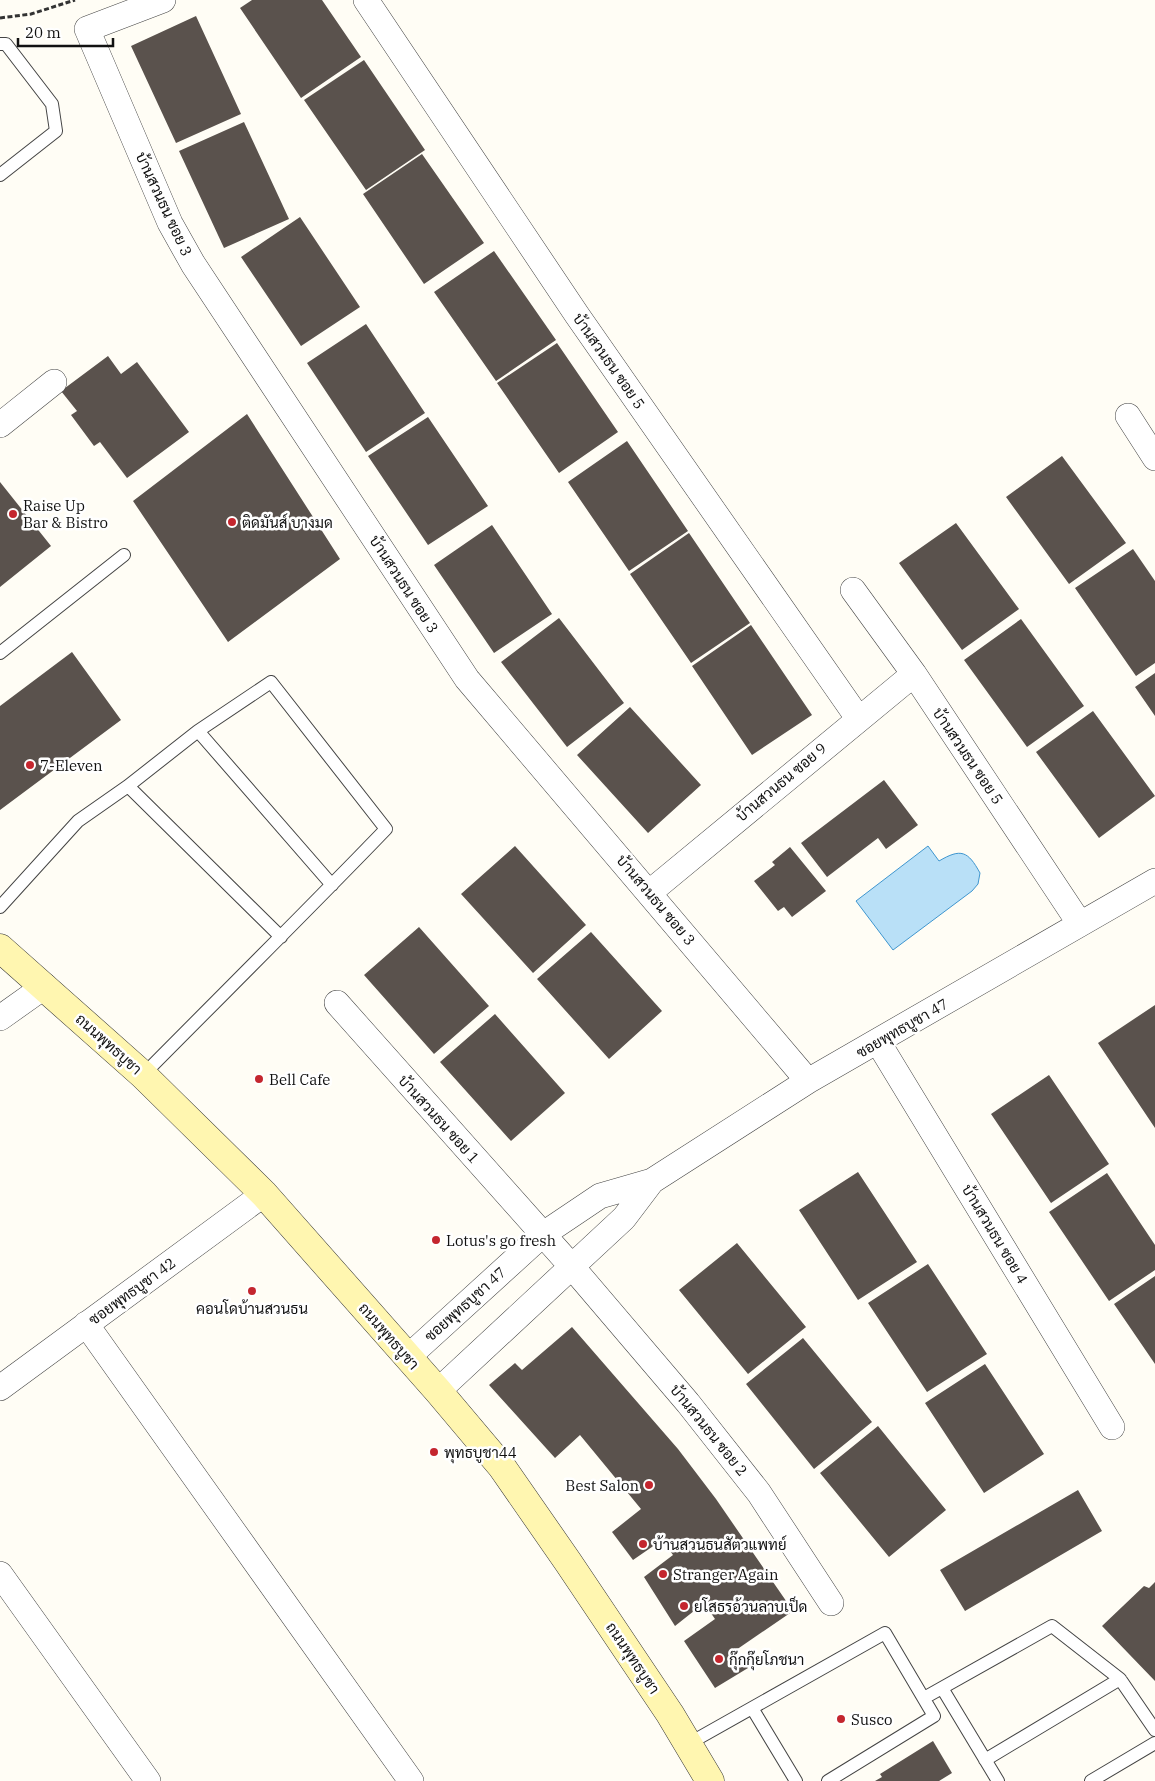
<svg xmlns="http://www.w3.org/2000/svg" width="1155" height="1781" font-family="'IBM Plex Serif',Sarabun,serif">
	<rect width="100%" height="100%" fill="#fffdf5"/>
	<path fill="#b9e0f7" stroke="#3f96cf" d="M928,846L939,861C961,848 968,851 980,873L978,884L972,891L893,950L856,901Z"/>
	<path fill="#5a524d" d="M252,0H322L361,57L301,98L240,8Z
		M196,16L241,114L176,143L131,46Z
		M364,60L425,150L366,190L304,100Z
		M244,122L289,219L224,248L179,151Z
		M422,154L484,243L424,284L363,194Z
		M300,217L360,307L301,346L241,257Z
		M494,251L556,340L496,381L434,292Z
		M366,324L425,413L366,452L307,363Z
		M557,343L618,432L559,473L497,383Z
		M108,356L121,374L137,362L189,432L127,478L100,442L94,446L71,415L77,411L61,391Z
		M247,414L340,559L228,642L133,501Z
		M428,417L488,506L428,545L368,456Z
		M627,441L688,531L629,571L568,482Z
		M1062,456L1126,543L1069,584L1006,497Z
		M0,482L51,546L0,587Z
		M956,523L1019,609L962,650L899,563Z
		M492,525L552,614L494,653L434,565Z
		M689,533L750,623L691,663L630,574Z
		M1133,549L1155,581V663L1136,676L1075,588Z
		M559,618L624,703L567,747L501,662Z
		M1021,619L1084,706L1027,747L964,660Z
		M751,625L812,715L752,755L692,666Z
		M72,652L121,720L0,810V706Z
		M1155,673V716L1135,687Z
		M630,707L701,785L648,833L577,755Z
		M1093,711L1155,796L1099,838L1036,752Z
		M884,780L918,825L886,849L878,838L827,877L801,843Z
		M515,846L586,925L533,973L461,894Z
		M790,847L826,891L792,917L784,907L778,911L754,881L775,865L772,862Z
		M419,927L489,1006L434,1054L364,975Z
		M591,932L662,1011L609,1059L537,979Z
		M1155,1005V1128L1098,1043Z
		M495,1014L565,1093L511,1141L440,1062Z
		M1049,1075L1109,1164L1051,1203L991,1114Z
		M858,1172L917,1262L858,1300L799,1210Z
		M1107,1173L1155,1245V1270L1109,1301L1049,1212Z
		M737,1243L806,1327L748,1374L679,1290Z
		M928,1264L987,1354L927,1392L868,1303Z
		M1155,1276V1364L1114,1304Z
		M572,1327L678,1449L716,1499L793,1611L736,1650L748,1668L715,1688L684,1641L715,1619L704,1603L675,1626L644,1577L673,1555L662,1540L633,1560L612,1532L641,1509L580,1435L555,1458L489,1385L515,1363L522,1370Z
		M803,1338L872,1422L814,1469L746,1384Z
		M985,1364L1044,1454L984,1493L925,1403Z
		M878,1426L946,1510L889,1557L820,1473Z
		M1078,1490L1102,1531L965,1611L940,1570Z
		M1155,1582V1681L1102,1626L1144,1586L1149,1588Z
		M933,1741L952,1773L939,1781H875L882,1777L880,1774Z"/>
	<g fill="none" stroke-linecap="round" stroke-linejoin="round">
		<defs>
			<path id="service" d="M0,44H6L52,104L56,131L0,175
				M0,653L124,555
				M198,731L332,885
				M0,907L78,821L128,786
				M143,1075C224,993 306,912 386,829L271,682L198,731L128,786L281,937
				M942,1688L998,1781
				M924,1698L1052,1626L1120,1679
				M752,1708L796,1781
				M688,1744L885,1633L934,1716L828,1781
				M985,1760L1120,1679L1155,1730
				M1091,1781L1155,1743"/>
			<path id="minor" d="M163,0L87,29L170,223L193,264L467,679L808,1081
				M366,0L577,315L858,718
				M1128,416L1155,458
				M0,425L54,382
				M853,590L914,674L1080,924
				M650,892L914,674
				M337,1003L573,1268L688,1403L759,1493L831,1603
				M0,1018L45,986
				M878,1042L1112,1427
				M86,1324L411,1781
				M408,1357L542,1235L600,1196L652,1181L808,1081L1155,881
				M0,1388L264,1194
				M438,1391L624,1218L652,1181
				M0,1574L148,1781"/>
			<path id="secondary" d="M0,948L143,1075L264,1194L438,1391L502,1467L568,1562L670,1714L710,1781"/>
		</defs>
		<use href="#service" stroke="#444" stroke-width="14"/>
		<use href="#minor" stroke="#444" stroke-width="26"/>
		<use href="#secondary" stroke="#333" stroke-width="29"/>
		<path stroke="#333" stroke-width="3" stroke-dasharray="5 2.5" stroke-linecap="butt" d="M0,18L31,14L75,0"/>
		<use href="#service" stroke="#fff" stroke-width="12"/>
		<use href="#minor" stroke="#fff" stroke-width="25"/>
		<use href="#secondary" stroke="#fff6b0" stroke-width="28"/>
	</g>
	<g fill="#c4262e" stroke="#fff" stroke-width="2">
		<circle cx="13" cy="514" r="5"/>
		<circle cx="232" cy="522" r="5"/>
		<circle cx="30" cy="765" r="5"/>
		<circle cx="259" cy="1079" r="5"/>
		<circle cx="436" cy="1240" r="5"/>
		<circle cx="252" cy="1291" r="5"/>
		<circle cx="434" cy="1452" r="5"/>
		<circle cx="649" cy="1485" r="5"/>
		<circle cx="643" cy="1544" r="5"/>
		<circle cx="663" cy="1574" r="5"/>
		<circle cx="684" cy="1606" r="5"/>
		<circle cx="719" cy="1659" r="5"/>
		<circle cx="841" cy="1719" r="5"/>
	</g>
	<g text-anchor="middle" dominant-baseline="central" stroke-width="5" stroke-linejoin="round" paint-order="stroke">
		<g font-size="15" fill="#111" stroke="#fff">
			<text transform="translate(164 204) rotate(65)">บ้านสวนธน ซอย 3</text>
			<text transform="translate(609 361) rotate(55)">บ้านสวนธน ซอย 5</text>
			<text transform="translate(404 584) rotate(57)">บ้านสวนธน ซอย 3</text>
			<text transform="translate(968 756) rotate(56)">บ้านสวนธน ซอย 5</text>
			<text transform="translate(781 782) rotate(-40)">บ้านสวนธน ซอย 9</text>
			<text transform="translate(656 900) rotate(50)">บ้านสวนธน ซอย 3</text>
			<text transform="translate(902 1028) rotate(-30)">ซอยพุทธบูชา 47</text>
			<text transform="translate(109 1044) rotate(42)">ถนนพุทธบูชา</text>
			<text transform="translate(439 1119) rotate(48)">บ้านสวนธน ซอย 1</text>
			<text transform="translate(995 1234) rotate(59)">บ้านสวนธน ซอย 4</text>
			<text transform="translate(132 1291) rotate(-36)">ซอยพุทธบูชา 42</text>
			<text transform="translate(465 1304) rotate(-42)">ซอยพุทธบูชา 47</text>
			<text transform="translate(389 1336) rotate(49)">ถนนพุทธบูชา</text>
			<text transform="translate(709 1430) rotate(51)">บ้านสวนธน ซอย 2</text>
			<text transform="translate(633 1658) rotate(56)">ถนนพุทธบูชา</text>
		</g>
		<g font-size="15" fill="#111" stroke="#fff" text-anchor="start">
			<text x="23" y="505">Raise Up<tspan x="23" dy="17">Bar &amp; Bistro</tspan></text>
			<text x="242" y="522">ติดมันส์ บางมด</text>
			<text x="40" y="765">7-Eleven</text>
			<text x="269" y="1079">Bell Cafe</text>
			<text x="446" y="1240">Lotus's go fresh</text>
			<text x="252" y="1308" text-anchor="middle">คอนโดบ้านสวนธน</text>
			<text x="444" y="1452">พุทธบูชา44</text>
			<text x="639" y="1485" text-anchor="end">Best Salon</text>
			<text x="653" y="1544">บ้านสวนธนสัตวแพทย์</text>
			<text x="673" y="1574">Stranger Again</text>
			<text x="694" y="1606">ยโสธรอ้วนลาบเป็ด</text>
			<text x="729" y="1659">กุ๊กกุ๊ยโภชนา</text>
			<text x="851" y="1719">Susco</text>
		</g>
	</g>
	<path d="M18 38v8h95v-8" fill="none" stroke="#111111" stroke-width="2.5"/>
	<text x="25" y="38" font-size="15" fill="#111111" stroke="#ffffff" stroke-width="4" paint-order="stroke">20 m</text>
</svg>
